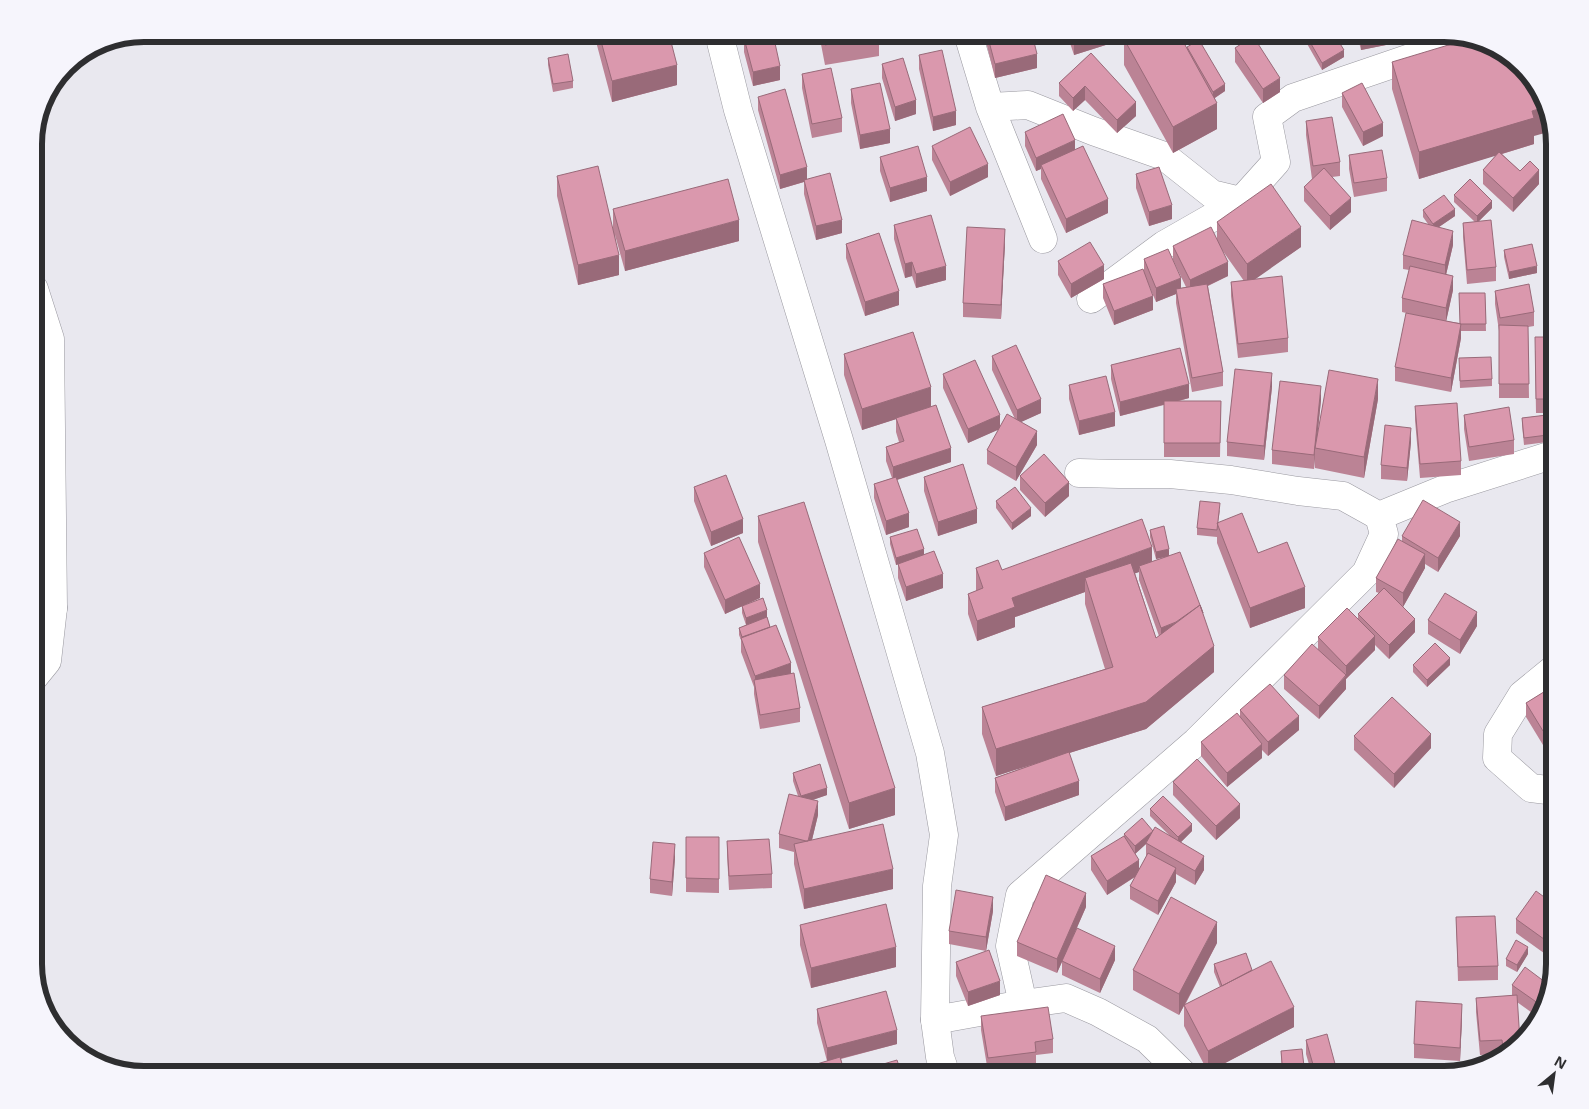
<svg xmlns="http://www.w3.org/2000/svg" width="1589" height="1109" font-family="'Noto Sans',sans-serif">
	<rect width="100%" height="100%" fill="#e9e8ef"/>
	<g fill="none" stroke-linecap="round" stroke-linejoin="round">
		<defs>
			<path id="street" d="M968,34L990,107L1043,239
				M990,107L1028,105L1093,131L1164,156L1212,194L1241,201L1276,162L1267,117L1293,98L1463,40
				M34,289L50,339L53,608
				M1091,299L1164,245L1241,201
				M1379,516L1445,489L1555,454
				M1555,668L1522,695L1498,734L1497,758L1531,788L1555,791
				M1023,1004L1010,946L1020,895L1196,742L1366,573L1384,534L1379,516L1343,496L1298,491L1231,480L1170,474H1119L1079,473
				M935,1020L1023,1004L1066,998L1098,1012L1147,1039L1184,1075"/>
			<path id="primary" d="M719,34L738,110L839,440L930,753L944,835L937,886L935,1020L940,1057L946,1075"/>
			<path id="highway" d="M34,582L53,608L47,661L34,677"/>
		</defs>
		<use href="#street" stroke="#9a99a0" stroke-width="29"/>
		<use href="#primary" stroke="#9a99a0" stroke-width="29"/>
		<use href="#highway" stroke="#9a99a0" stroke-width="29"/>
		<use href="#street" stroke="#fff" stroke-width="28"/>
		<use href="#primary" stroke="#fff" stroke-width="28"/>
		<use href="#highway" stroke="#fff" stroke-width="28"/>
	</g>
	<path fill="#bb8395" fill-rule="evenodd" d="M594,34H669L677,85L612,102Z
		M819,34H879V56L825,65Z
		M925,34H951L928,42Z
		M984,34H1032L1037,68L995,78Z
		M1067,34H1112V43L1074,55Z
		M1127,34H1179L1187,49V47L1225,91L1215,98L1217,129L1173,153L1124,65V39L1133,34L1128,35Z
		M1253,34H1287L1254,37Z
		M1357,34H1401V42L1361,50Z
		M1306,35L1344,57L1322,70L1306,42Z
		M744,38L780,80L753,86L744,52Z
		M1235,48L1280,92L1263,103L1235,62Z
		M1091,53L1136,116L1117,133L1085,100L1073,111L1059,96V83Z
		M919,55L956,125L933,131L919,69Z
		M548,58L573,81V88L553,92L548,65Z
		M1392,62L1534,136V144L1502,154L1520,171L1539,184L1513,212L1483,184V170L1496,155L1419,179L1392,89Z
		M882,64L916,114L895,121L882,78Z
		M802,74L842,118V132L812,138L802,88Z
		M851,89L890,143L860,149L851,103Z
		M1342,93L1383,136L1363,146L1342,107Z
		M758,97L807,179L842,233L816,240L804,194V182L780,189L758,110Z
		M1306,121L1340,162V176L1332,177L1351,212L1330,230L1304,201V187L1312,179L1306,135Z
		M1025,132L1075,150L1108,213L1066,233L1041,179V169L1036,171L1025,146Z
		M1552,145H1555V165L1552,159Z
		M932,146L988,177L950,196L932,160Z
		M1349,155L1387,178V191L1354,197L1349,169Z
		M880,157L927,191L890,202L880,171Z
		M1136,174L1172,219L1149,226L1136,188Z
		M557,176L613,229V209L739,241L625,271L615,235L619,275L578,285L557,196Z
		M1454,195L1492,208L1479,221L1496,267V281L1467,284L1463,237V223L1475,222L1454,202Z
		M1423,210L1455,216L1439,227L1453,245L1446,275L1453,290L1446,321L1460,323L1485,293L1486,331H1461V338L1451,392L1395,381V367L1419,316L1402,312V298L1409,270L1403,269V255L1428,224L1423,217Z
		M1217,222L1301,247L1254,279L1288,338V352L1238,358L1231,296V282L1244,281L1220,247L1228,276L1208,286L1223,372V386L1192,392L1176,303V294L1156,302L1148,283L1153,310L1114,325L1103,298V284L1144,272V259L1181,288L1186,287L1173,260V246L1217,240Z
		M1554,224H1555V247L1554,238Z
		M894,225L946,280L916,288L912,276L905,278L894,239Z
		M1005,243L1001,319L963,317V303Z
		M846,244L899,305L865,316L846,258Z
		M1504,250L1537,273L1509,279L1504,257Z
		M1058,261L1104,279L1071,298L1058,275Z
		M1495,291L1534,312V326L1528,327L1529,398H1499V331L1495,304Z
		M1555,337V413H1536L1535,351Z
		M844,354L931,407L951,462L897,480L909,527L886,535L874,498V484L892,478L886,461V447L899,442L896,432V419L862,430L844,375Z
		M992,356L1041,413L1020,422L1037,445L1016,481L987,464V450L999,429L968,443L943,388V374L1000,428L1015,419L992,370Z
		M1111,365L1189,398L1179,401H1221L1220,457H1164V405L1120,416L1111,379Z
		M1459,365L1492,379V386L1460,388Z
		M1069,385L1115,426L1079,435L1069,399Z
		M1272,387L1264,460L1227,456V442Z
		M1378,399L1364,478L1315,468V459L1314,469L1272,464V450L1321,400L1318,431Z
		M1415,406L1461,461V475L1420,478L1415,420Z
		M1555,414V441L1524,445L1522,425V418Z
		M1464,415L1514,440V454L1469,461L1464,429Z
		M1411,442L1407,481L1381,479V465Z
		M1020,476L1069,496L1045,517L1020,490Z
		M924,477L977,523L938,536L924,491Z
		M694,487L743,533L711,546L694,501Z
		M996,501L1031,516L1012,530L996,508Z
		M1220,510L1218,522L1305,608L1250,628L1217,543V532V537L1197,535V528Z
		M758,516L895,815L849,829L758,542Z
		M1150,530L1169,556L1214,672L1146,729L1069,753L1079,795L1005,821L995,792V778L1039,762L996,776L982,734V707L1105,669L1085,604V592L1015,617V627L977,641L968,614V594L976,591V568L1002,570L1152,562L1165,557L1156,559L1150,537ZM1139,572V580L1159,636L1156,638L1135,573Z
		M1402,536H1460L1438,572L1425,564V568L1403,607L1415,632L1389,659L1375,645V650L1346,679V689L1319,719L1284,689V675L1318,649V637L1358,619V614L1379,593L1376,592V578L1402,541Z
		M890,537L943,588L906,601L898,578V564L896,565L890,544Z
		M704,553L760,598L725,614L704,567Z
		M742,606L767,617L770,627L791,673L800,708V722L760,729L754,694V687L741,652V640L739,635V628L746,625L742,613Z
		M1428,620L1477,626L1460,654L1428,634Z
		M1413,665H1450L1427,687L1413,672Z
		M1555,685V738L1543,745L1526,717V703Z
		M1240,710L1299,730L1268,756L1262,750V758L1227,787L1201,756V742L1240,716Z
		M1354,736L1431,748L1394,788L1354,750Z
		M793,773L827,795L812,800L818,815L812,840L893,889L804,909L794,864V852L779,848V834L798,796L793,781Z
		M1173,782L1240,818L1216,840L1173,795Z
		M1150,809L1192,831L1181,842L1204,870L1195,885L1176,874V882L1158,915L1130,899V886L1135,877L1107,895L1091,870V856L1124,837V834L1153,830L1170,836L1150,816ZM1146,844V857L1139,870L1134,852L1135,854Z
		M686,837H719V893L686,892Z
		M727,841L772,874V888L729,890L727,855Z
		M675,858L672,896L650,893V879Z
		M1555,905V961L1516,933V919Z
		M1086,907L1067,950L1115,960L1100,993L1062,975V962L1057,973L1017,956V942Z
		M993,911L986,951L949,944V931Z
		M1456,917L1498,966V980L1458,981Z
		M800,925L896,967L811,988L800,945Z
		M1217,943L1185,1005L1220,987L1214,972V964L1252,970L1294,1027L1208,1072L1184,1026V1006L1179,1015L1133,990V970Z
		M1528,954L1517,972L1506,966V959Z
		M956,962L1000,995L968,1006L956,976Z
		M1512,985H1549L1539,1018L1517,1002L1520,1041L1503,1058L1502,1054L1480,1055L1476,1012V998L1512,996Z
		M817,1009L897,1044L841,1059L845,1075H807V1067L827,1061L817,1023Z
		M981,1016L1053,1039V1053L1036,1055V1066L988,1072L981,1030Z
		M1462,1018L1460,1061L1414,1058V1044Z
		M1306,1040L1338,1075H1312L1306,1054Z
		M1281,1051L1305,1075H1282Z"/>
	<path fill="#996a79" d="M928,34H951L928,42Z
		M1097,34H1112V43L1074,55V41Z
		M1374,34H1401V42L1361,50V37Z
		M1344,50V57L1322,70V63Z
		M1037,54V68L995,78V64Z
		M677,65V85L612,102V81Z
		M780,66V80L753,86V72Z
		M1280,78V92L1263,103V89Z
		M1225,84V91L1213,99V92Z
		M1085,86V100L1073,111V98Z
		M916,100V114L895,121V107Z
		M1136,102V116L1117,133V120Z
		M1217,103V129L1173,153V127Z
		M1545,107L1552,131L1534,136V144L1419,179V152L1532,111Z
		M956,111V125L933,131V117Z
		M1383,123V136L1363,146V132Z
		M890,129V143L860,149V135Z
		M1075,140V154L1041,165V169L1036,171V158Z
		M988,164V177L950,196V182Z
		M807,167V181L780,189V175Z
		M1539,170V184L1513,212V198Z
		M927,177V191L890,202V188Z
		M1351,198V212L1330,230V216Z
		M1108,199V213L1066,233V219Z
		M1492,201V208L1477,223V216Z
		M1172,205V219L1149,226V212Z
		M1455,209V216L1433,231V224Z
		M739,220V241L625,271V251Z
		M842,220V233L816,240V226Z
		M1301,227V247L1247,285V264Z
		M1005,229V243L1001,319V305Z
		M1453,231V245L1445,279V265Z
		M619,255V275L578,285V265Z
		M912,262V276L905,278V264Z
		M1228,262V276L1190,294V280Z
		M1104,265V279L1071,298V284Z
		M946,266V280L916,288V274Z
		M1537,266V273L1509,279V272Z
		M1453,276V290L1446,322V308Z
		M1181,278V291L1176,289V294L1156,302V288Z
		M899,291V305L865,316V302Z
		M1153,296V310L1114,325V311Z
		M1461,324V338L1451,392V378Z
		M1272,373V387L1264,460V446Z
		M1378,379V399L1364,478V457Z
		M1189,384V398L1120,416V402Z
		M1321,386V400L1316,448H1315L1314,469V455Z
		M931,387V408L862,430V409Z
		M1041,399V413L1017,424V410Z
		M1115,412V426L1079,435V421Z
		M1000,415V429L968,443V429Z
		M1411,428V442L1407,481V468Z
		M1037,431V445L1016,481V467Z
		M951,448V462L893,481V467Z
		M1069,482V496L1045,517V503Z
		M1031,508V516L1012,530V523Z
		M977,509V523L938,536V522Z
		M909,513V527L886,535V521Z
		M743,519V533L711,546V532Z
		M1460,522V536L1438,572V558Z
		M1152,547V567L1139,566V572L1089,590L1085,578V592L1015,617V627L977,641V621L1012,598Z
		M924,549V556L896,565V558Z
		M1169,549V556L1156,559V552Z
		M1425,554V568L1403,607V593Z
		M943,574V588L906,601V587Z
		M760,584V598L725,614V600Z
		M1305,587V608L1250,628V608Z
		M767,610V617L746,625V618Z
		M1477,612V626L1460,654V640Z
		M1203,613L1161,642V628Z
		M1415,619V632L1389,659V645Z
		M1375,636V650L1346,679V689L1319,719V706L1346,676V666Z
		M1214,646V672L1146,729L996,776V749Z
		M1450,658V665L1427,687V680Z
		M791,663V677L755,687V676Z
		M1299,716V730L1268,756V742Z
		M1555,724V738L1543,745V731Z
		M1431,734V748L1394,788V774Z
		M1262,744V758L1227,787V773Z
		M1079,781V795L1005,821V807Z
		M827,788V795L801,804V796Z
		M895,788V815L849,829V803Z
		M818,801V815L808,856V842Z
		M1240,804V818L1216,840V826Z
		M1192,824V831L1178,845V837Z
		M1153,831L1146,843V844L1135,854V846Z
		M675,844V858L672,896V882Z
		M1204,856V870L1195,885V871Z
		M1139,860V874L1107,895V881Z
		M1176,868V882L1158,915V901Z
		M893,869V889L804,909V889Z
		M1086,893V907L1057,973V959Z
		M993,897V911L986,951V937Z
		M1217,922V943L1179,1015V994Z
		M1115,946V960L1100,993V979Z
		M896,947V967L811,988V968Z
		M1528,947V954L1517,972V965Z
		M1000,981V995L968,1006V992Z
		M1462,1004V1018L1460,1061V1048Z
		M1294,1007V1027L1208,1072V1051Z
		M897,1030V1044L827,1062V1048Z"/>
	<path fill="#da98ad" stroke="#996a79" d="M599,34H669L677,65L612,81Z
		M762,34H773L780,66L753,72L744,38Z
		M823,34H879V35L825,45Z
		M987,34H1032L1037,54L995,64Z
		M1072,34H1097L1074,41Z
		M1133,34H1179L1217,103L1173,127L1124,39Z
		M1308,34H1334L1344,50L1322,63L1306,35Z
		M1360,34H1374L1361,37Z
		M1253,36L1280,78L1263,89L1235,48Z
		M1199,40L1225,84L1213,92L1187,47Z
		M1465,40L1506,53L1540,90L1545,107L1532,111L1534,118L1419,152L1392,62Z
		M942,50L956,111L933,117L919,55Z
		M1091,53L1136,102L1117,120L1085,86L1073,98L1059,83Z
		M568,54L573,81L553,84L548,58Z
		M903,58L916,100L895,107L882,64Z
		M831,68L842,118L812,124L802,74Z
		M880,83L890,129L860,135L851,89Z
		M1362,83L1383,123L1363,132L1342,93Z
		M785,89L807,167L780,175L758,97Z
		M1063,114L1075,140L1036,158L1025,132Z
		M1332,117L1340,162L1313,166L1306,121Z
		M970,127L988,164L950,182L932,146Z
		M1555,143V152L1552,145Z
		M918,146L927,177L890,188L880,157Z
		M1083,146L1108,199L1066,219L1041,165Z
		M1382,150L1387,178L1354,183L1349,155Z
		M1499,152L1520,171L1530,161L1539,170L1513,198L1483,170Z
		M598,166L619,255L578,265L557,176Z
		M1159,167L1172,205L1149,212L1136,174Z
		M1324,168L1351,198L1330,216L1304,187Z
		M830,173L842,220L816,226L804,180Z
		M728,179L739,220L625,251L613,209Z
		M1470,179L1492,201L1477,216L1454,195Z
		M1271,184L1301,227L1247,264L1217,222Z
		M1444,195L1455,209L1433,224L1423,210Z
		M931,215L946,266L916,274L912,262L905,264L894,225Z
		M1412,220L1453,231L1445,265L1403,255Z
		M1491,220L1496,267L1467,270L1463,223Z
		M967,227L1005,229L1001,305L963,303Z
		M1211,227L1228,262L1190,280L1173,246Z
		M879,233L899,291L865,302L846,244Z
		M1090,242L1104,265L1071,284L1058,261Z
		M1532,244L1537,266L1509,272L1504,250Z
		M1168,249L1181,278L1156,288L1144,259Z
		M1410,266L1453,276L1446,308L1402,298Z
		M1143,269L1153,296L1114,311L1103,284Z
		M1282,276L1288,338L1238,344L1231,282Z
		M1207,284L1223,372L1192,378L1176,289Z
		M1529,284L1534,312L1500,318L1495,291Z
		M1459,293H1485L1486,324H1460Z
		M1406,313L1461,324L1451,378L1395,367Z
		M1499,325L1528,326L1529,384H1499Z
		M913,332L931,387L862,409L844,354Z
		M1535,337H1555V399H1536Z
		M1016,345L1041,399L1017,410L992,356Z
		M1180,348L1189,384L1120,402L1111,365Z
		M1491,357L1492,379L1460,381L1459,358Z
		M975,360L1000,415L968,429L943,374Z
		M1235,369L1272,373L1264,446L1227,442Z
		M1329,370L1378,379L1364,457L1315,448Z
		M1106,376L1115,412L1079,421L1069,385Z
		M1280,381L1321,386L1314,455L1272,450Z
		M1164,401H1221L1220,443H1164Z
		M1457,403L1461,461L1420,464L1415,406Z
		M936,405L951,448L893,467L886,447L904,441L896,418Z
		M1509,407L1514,440L1469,447L1464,415Z
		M1007,414L1037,431L1016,467L987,450Z
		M1555,414V434L1524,438L1522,418Z
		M1385,425L1411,428L1407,468L1381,465Z
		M1044,454L1069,482L1045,503L1020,476Z
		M963,464L977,509L938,522L924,477Z
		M726,475L743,519L711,532L694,487Z
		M896,477L909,513L886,521L874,484Z
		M1015,487L1031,508L1012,523L996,501Z
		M1423,500L1460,522L1438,558L1402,536Z
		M1200,501L1220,503L1217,530L1197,528Z
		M804,502L895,788L849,803L758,516Z
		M1242,513L1258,553L1287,542L1305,587L1250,608L1217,523Z
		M1142,519L1152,547L1012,598L1015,607L977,621L968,594L983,588L976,568L998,560L1002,570Z
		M1164,526L1169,549L1156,552L1150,530Z
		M917,529L924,549L896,558L890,537Z
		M739,537L760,584L725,600L704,553Z
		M1398,539L1425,554L1403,593L1376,578Z
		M934,551L943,574L906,587L898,564Z
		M1180,552L1203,613L1200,605L1176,622L1161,628L1139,566Z
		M1131,563L1156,638L1200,605L1214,646L1146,702L996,749L982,707L1113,667L1085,578Z
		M1384,588L1415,619L1389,645L1358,614Z
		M1445,593L1477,612L1460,640L1428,620Z
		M763,598L767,610L746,618L742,606Z
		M1347,608L1375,636L1346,666L1318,637Z
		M767,617L770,627L742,637L739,628Z
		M776,625L791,663L755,676L741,638Z
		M1435,643L1450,658L1427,680L1413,665Z
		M1312,644L1346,675L1319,706L1284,675Z
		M794,673L800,708L760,715L754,680Z
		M1270,684L1299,716L1268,742L1240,710Z
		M1555,685V724L1543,731L1526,703Z
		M1392,697L1431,734L1394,774L1354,736Z
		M1237,713L1262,744L1227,773L1201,742Z
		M1069,752L1079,781L1005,807L995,778Z
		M1197,759L1240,804L1216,826L1173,782Z
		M820,764L827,788L801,796L793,773Z
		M789,794L818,801L808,841H806L779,834Z
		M1163,796L1192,824L1178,837L1150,809Z
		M1142,818L1153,831L1135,846L1124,834Z
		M883,824L893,869L804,889L794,844Z
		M1155,827L1204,856L1195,871L1146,843Z
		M1124,836L1139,860L1107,881L1091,856Z
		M686,837H719V879L686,878Z
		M769,839L772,874L729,876L727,841Z
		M653,842L675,844L672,882L650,879Z
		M1148,853L1176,868L1158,901L1130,886Z
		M1046,875L1086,893L1057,959L1017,942Z
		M956,890L993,897L986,937L949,931Z
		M1536,891L1555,905V947L1516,919Z
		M1171,897L1217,922L1179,994L1133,970Z
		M886,904L896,947L811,968L800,925Z
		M1495,916L1498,966L1458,967L1456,917Z
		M1077,928L1115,946L1100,979L1062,961Z
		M1516,940L1528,947L1517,965L1506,959Z
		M989,950L1000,981L968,992L956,962Z
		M1246,953L1252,970L1222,986L1214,964Z
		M1271,961L1294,1007L1208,1051L1184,1005Z
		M1525,967L1549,985L1542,1006L1512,985Z
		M886,991L897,1030L827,1048L817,1009Z
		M1517,995L1520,1041L1506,1055H1504L1502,1040L1480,1041L1476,998Z
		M1416,1001L1462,1004L1460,1048L1414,1044Z
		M1048,1007L1053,1039L1035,1042L1036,1052L988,1058L981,1016Z
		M1327,1034L1338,1075H1316L1306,1040Z
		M1302,1049L1305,1075H1283L1281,1051Z
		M840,1057L845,1074L839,1075H809L807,1067Z
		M897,1060L902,1075H846Z
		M1142,1066L1146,1075H1122Z
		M1465,1068L1466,1070L1444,1075H1435Z
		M1066,1073V1075H1052Z"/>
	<path d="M0 0H1589V1109H0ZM144 42H1444A102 102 0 0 1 1546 144V964A102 102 0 0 1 1444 1066H144A102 102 0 0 1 42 964V144A102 102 0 0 1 144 42Z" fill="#f6f5fc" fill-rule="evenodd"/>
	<path fill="none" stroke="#2e2e30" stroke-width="6" d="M144 42H1444A102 102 0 0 1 1546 144V964A102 102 0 0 1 1444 1066H144A102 102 0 0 1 42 964V144A102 102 0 0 1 144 42Z"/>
	<g transform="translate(1554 1074) rotate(29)" stroke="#f6f5fc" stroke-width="4" paint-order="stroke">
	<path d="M0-4L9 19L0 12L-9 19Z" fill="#2e2e30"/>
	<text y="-8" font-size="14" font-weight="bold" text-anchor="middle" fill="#2e2e30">N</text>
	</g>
</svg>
